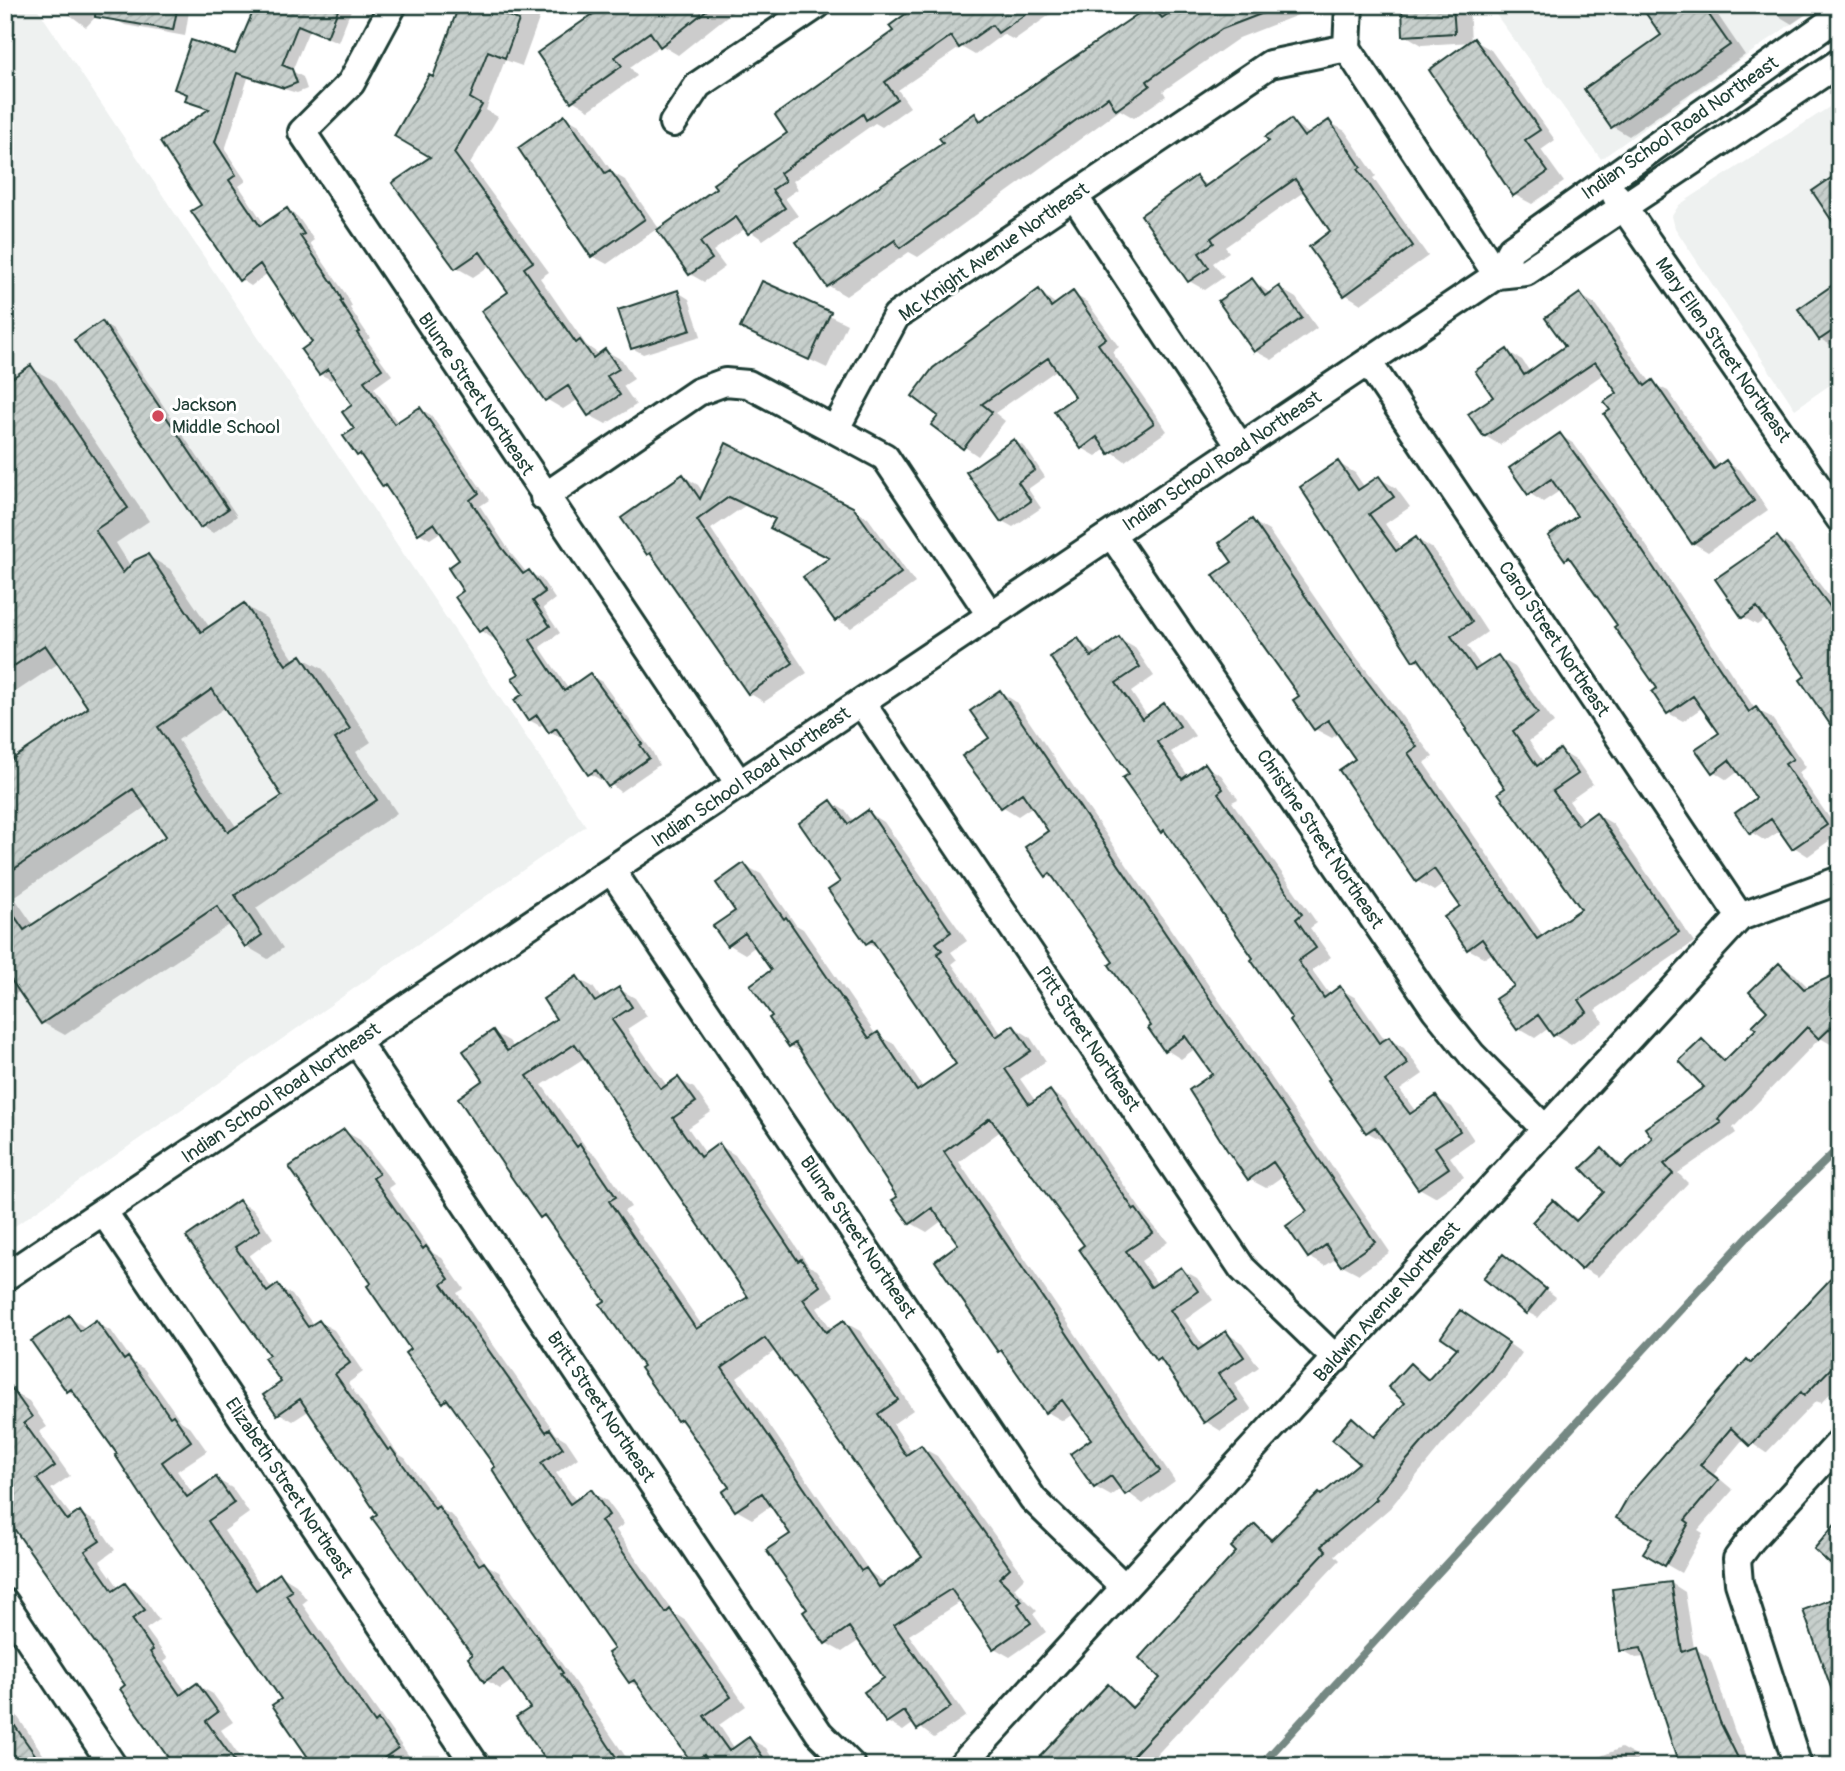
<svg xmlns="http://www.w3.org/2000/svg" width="1845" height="1771" font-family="Pangolin,sans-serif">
	<defs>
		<pattern id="building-hatch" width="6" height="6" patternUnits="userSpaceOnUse" patternTransform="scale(1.75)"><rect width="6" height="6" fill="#c7cfcc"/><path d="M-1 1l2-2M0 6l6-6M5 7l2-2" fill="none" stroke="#aab3b0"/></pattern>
	</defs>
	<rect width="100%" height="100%" fill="#fff"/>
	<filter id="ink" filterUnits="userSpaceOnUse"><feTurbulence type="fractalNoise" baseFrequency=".0143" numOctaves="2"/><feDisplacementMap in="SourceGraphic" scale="14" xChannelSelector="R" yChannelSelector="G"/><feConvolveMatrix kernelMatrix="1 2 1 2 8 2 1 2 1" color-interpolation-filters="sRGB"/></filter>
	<g filter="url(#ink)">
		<path fill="#eef1f0" d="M5,5H35L586,826L5,1233Z
			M1489,5H1818L1601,159Z
			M1840,100V378L1795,409L1675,228L1672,216L1679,205Z"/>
		<path fill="#0003" fill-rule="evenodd" d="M57,5H107L86,27Z
			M117,5H190L185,36L125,25L114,19Z
			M269,5H353L338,42L309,30L292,71L303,77L307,89L297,93L248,78L225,150L246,181L239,186L265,225L287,210L298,217L314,240L310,243L345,293L352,306L350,308L370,338L367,340L392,375L374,388L398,423L420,409L431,415L489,500L480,506L513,556L527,573L541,578L555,599L543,608L560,633L540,647L569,690L590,675L602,682L652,751L659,765L620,792L604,778L601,780L590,774L564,736L561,738L550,731L545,723L540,726L529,720L521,674L495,635L492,638L481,631L458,598L466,592L462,560L442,531L430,539L419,533L389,488L365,459L358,455L354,406L335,377L331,380L320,374L315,343L268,273L251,286L240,279L204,205L209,111L187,101L189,96L176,89L236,56Z
			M482,5H544L522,66L505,60L486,110L498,117L470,164L549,272L540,278L586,345L600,355L606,351L622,360L634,379L623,386L636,405L606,424L589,415L579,399L563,409L546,399L511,293L491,265L473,277L457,268L433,157L434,79Z
			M597,5H741L678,55L661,45L630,67L637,76L589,110L572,100L604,9Z
			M922,5L1061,7L1014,40L1003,34L975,55L961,47L898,90L910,107L882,127L875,123L793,181L798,189L785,198L798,216L763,240L746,228L713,251L725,267L704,282L690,274L658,228L607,264L592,256L565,117L579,125L613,173L625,180L660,230L790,133Z
			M1184,5H1306L1308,11L1239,38L1163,91L1166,96L1134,118L1120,110L918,257L909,252L846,296L829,286L798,242L945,143L975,115L984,120L1152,6L1169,16Z
			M1404,5H1469L1471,42L1474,40L1491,50L1555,140L1541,150L1564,182L1532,204L1515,195L1471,42L1422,45L1405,35Z
			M1642,5H1711L1745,55L1629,136L1612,126L1663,36Z
			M1770,5H1820L1792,24L1777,15Z
			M1291,121L1311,135L1329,122L1345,131L1376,176L1373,178L1428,256L1361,304L1345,294L1333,232L1305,191L1225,247L1229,252L1213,263L1224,277L1205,290L1189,281L1196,179L1209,186L1271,142Z
			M1252,280L1271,294L1279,288L1296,298L1317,328L1272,360L1255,351Z
			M1840,282V350L1820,339Z
			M763,283L847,324L827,368L743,328Z
			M1039,291L1057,305L1073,294L1087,302L1119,347L1112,352L1167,431L1125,461L1107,448L1096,456L1082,448L1077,397L1058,369L995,413L1005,421L978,456L933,425Z
			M678,292L689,299L701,336L643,354L632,348Z
			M1580,295L1595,304L1651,383L1668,391L1720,467L1726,462L1741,471L1768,510L1708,552L1693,543L1612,411L1619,394L1605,373L1500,445L1485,436L1470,414L1495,398L1507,351L1522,360L1530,372L1567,347Z
			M102,323L113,330L237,516L213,533L202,526Z
			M31,368L53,380L149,521L116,543L131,567L148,556L170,569L210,628L244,605L266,618L295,661L301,657L323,669L371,742L356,752L397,813L256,908L283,948L268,959L246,946L231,924L65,1035L43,1023L21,991L15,994L5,989V766L90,709L59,663L5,699V394ZM226,707L284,797L237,828L178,740ZM147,806L168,837L34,926L14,897Z
			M1560,435L1574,444L1636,530L1755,709L1771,717L1806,767L1798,773L1840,833L1808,856L1794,847L1781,830L1765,841L1751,832L1758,799L1739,771L1727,780L1713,771L1721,733L1703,707L1683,721L1668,713L1660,689L1619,626L1576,564L1566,558L1580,517L1561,490L1543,502L1529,493Z
			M1014,441L1025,447L1045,477L1028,489L1041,508L1013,527L1002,521Z
			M1338,463L1355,473L1365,488L1379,478L1396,488L1410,507L1385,524L1402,549L1417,539L1433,549L1487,632L1467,646L1482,668L1498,657L1515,667L1554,723L1529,741L1544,763L1560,751L1577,761L1593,784L1569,801L1584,822L1596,814L1613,824L1694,942L1595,1010L1603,1022L1571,1045L1554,1035L1549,1028L1535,1038L1518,1028L1516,987L1493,953L1485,958L1468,949L1462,906L1446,882L1434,891L1417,881L1357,759L1339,733L1332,738L1315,729L1234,562L1252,521L1269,531L1351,650L1433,757L1424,763L1544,937L1584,909L1470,729L1425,666L1414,660Z
			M683,476L698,485L704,494L852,508L868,518L915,583L851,628L836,619L831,559L777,519L746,505L711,529L807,673L764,702L749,693L656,558L648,554Z
			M1777,538L1791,546L1840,611V736L1807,676L1767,618L1757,625L1743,617Z
			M1119,639L1135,648L1154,676L1131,692L1148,717L1164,705L1180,714L1195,736L1171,752L1189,777L1205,766L1221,775L1238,799L1232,802L1317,923L1310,928L1331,957L1312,970L1330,995L1340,989L1356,998L1386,1041L1389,1039L1404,1048L1423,1074L1400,1090L1416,1112L1436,1098L1452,1107L1474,1140L1450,1157L1464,1177L1435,1197L1419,1188L1385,1139L1383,1141L1367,1132L1256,959L1171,837L1162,832L1131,774L1078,640L1097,654Z
			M1000,692L1016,702L1390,1252L1359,1274L1342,1265L1337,1258L1325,1266L1309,1257L1310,1212L1284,1175L1266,1188L1249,1179L1215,1075L1196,1048L1181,1059L1165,1049L1115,963L1058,882L1047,875L1050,831L1033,806L1018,816L1002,806L991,738Z
			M831,802L847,812L854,822L868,812L884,822L967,941L951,952L957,960L952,964L1002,1035L1014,1027L1030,1037L1046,1061L1020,1079L1036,1102L1050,1092L1066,1101L1146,1217L1168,1242L1141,1261L1158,1285L1181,1269L1197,1278L1213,1300L1185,1320L1205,1348L1226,1333L1242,1343L1259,1367L1234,1384L1252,1410L1221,1431L1205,1421L1167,1366L1157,1360L1086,1246L1002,1130L959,1162L1175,1481L1143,1504L1122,1488L1111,1496L1095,1487L1093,1440L1074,1413L1063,1421L1047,1412L1006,1355L999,1351L961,1245L943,1220L927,1232L911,1223L899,1197L804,1053L790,1046L752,985L773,970L756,946L745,954L728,944L738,911L744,865L761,874L796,925L803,929L876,1035L894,1044L924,1089L959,1065L882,951L867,943L842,882Z
			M1779,965L1795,974L1809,988L1840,974V1043L1836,1047L1820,1038L1733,1128L1736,1133L1678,1173L1688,1183L1598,1277L1582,1268L1554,1202L1579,1220L1606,1192L1602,1150L1625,1167L1707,1087L1702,1041L1727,1060L1758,1029L1770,1011Z
			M577,978L593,987L602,1000L619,989L635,998L647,1016L627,1029L667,1086L678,1079L694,1088L711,1112L688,1128L706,1154L719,1145L735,1155L809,1266L817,1270L835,1296L817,1308L832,1330L844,1322L860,1331L913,1410L893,1424L913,1453L921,1447L937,1456L1025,1577L1014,1588L1037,1611L1033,1614L1046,1632L1010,1657L994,1648L962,1601L909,1635L966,1716L934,1738L914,1723L903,1731L887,1722L886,1678L860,1640L842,1652L826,1643L810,1609L792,1534L772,1505L752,1519L736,1510L732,1488L688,1426L679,1420L607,1302L552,1222L541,1216L485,1081L493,1032L509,1041L514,1048L559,1020ZM586,1057L750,1297L703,1327L624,1211L631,1207L597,1156L588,1150L542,1085ZM776,1350L924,1557L886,1584L870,1572L737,1378Z
			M344,1131L360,1140L394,1184L388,1188L433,1253L442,1258L464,1289L457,1293L556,1434L566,1440L578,1458L556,1473L577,1502L591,1492L607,1501L624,1524L616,1530L675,1614L686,1621L746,1706L719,1725L735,1749L750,1739L766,1748L777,1766H695L642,1689L630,1682L616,1650L455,1408L444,1401L374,1284Z
			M239,1202L254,1210L273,1238L249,1256L273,1290L278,1286L292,1295L314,1326L320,1322L334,1330L363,1372L348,1383L398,1454L405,1458L444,1511L453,1516L487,1565L499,1572L632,1766H551L533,1708L513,1680L500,1689L486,1680L475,1656L310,1410L293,1421L279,1413L283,1383L271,1355L189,1237Z
			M1503,1256L1556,1297L1538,1318L1527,1312Z
			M1840,1267V1383L1821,1403L1816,1401L1766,1453L1744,1438L1714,1474L1733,1490L1698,1530L1703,1533L1681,1573L1646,1553L1752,1365L1827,1285L1825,1283Z
			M69,1317L87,1329L96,1322L112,1332L134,1363L144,1369L181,1421L190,1427L207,1451L177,1471L193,1494L216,1479L232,1488L249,1513L224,1531L262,1587L280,1575L296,1585L307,1600L302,1604L416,1766H316L283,1700L79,1397L68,1391Z
			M1475,1320L1522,1353L1505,1378L1441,1446L1390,1508L1335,1555L1340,1560L1146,1766H1041L1108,1687L1135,1707L1163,1678L1255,1526L1274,1539L1361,1463L1353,1420L1377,1437L1407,1403L1410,1365L1431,1379L1460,1347Z
			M13,1392L29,1401L47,1427L39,1432L70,1476L51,1489L73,1518L80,1513L96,1522L115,1550L100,1561L120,1589L126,1585L141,1594L159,1620L146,1629L168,1659L164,1662L187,1693L197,1685L213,1694L233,1722L221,1730L246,1766H175L128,1686L5,1514Z
			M1671,1583L1685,1592L1694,1648L1710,1658L1735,1732L1752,1766H1659L1678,1756L1645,1657L1636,1658L1621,1649Z
			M1840,1599V1714L1805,1611Z
			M5,1698L51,1766H5Z
			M1621,1748L1636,1756L1640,1766H1576Z"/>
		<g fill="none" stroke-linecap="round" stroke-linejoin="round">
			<path stroke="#758883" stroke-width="8" d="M1260,1766L1752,1232L1840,1147"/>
		</g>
		<path fill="url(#building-hatch)" stroke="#1f3d34" stroke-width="2" fill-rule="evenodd" d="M96,5H178L173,30L95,17Z
			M251,5H326L338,10L327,37L298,25L282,65L292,69L297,83L284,88L237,73L215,142L236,175L229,180L260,226L287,208L304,234L300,236L334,285L342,300L340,301L360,332L357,333L382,369L364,381L394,424L420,407L479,493L470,500L502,548L523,574L529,570L545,592L533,601L550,626L530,640L564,691L590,673L642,744L640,745L649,758L608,787L596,770L588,775L556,728L549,733L537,715L528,721L514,700L523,694L512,678L519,674L487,627L479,632L455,597L463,591L448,568L459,560L434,523L418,534L385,485L383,487L360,454L357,456L343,436L354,429L342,412L352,405L328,369L319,375L301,350L312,342L260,264L239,281L191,211L201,205L160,142L209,109L185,101L187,94L174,89L191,40L235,54L255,7Z
			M459,5H479L519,20L505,58L488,51L470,98L482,105L454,153L533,262L524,268L576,343L580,340L593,358L605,349L619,369L607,376L620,395L588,416L568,386L545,401L481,311L508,292L480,252L455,269L392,183L430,157L394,136L429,75L433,77Z
			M606,5H713L660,47L650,32L615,57L622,66L571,102L537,53Z
			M918,5H1039L998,33L992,25L959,48L951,36L885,82L897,99L866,120L863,114L780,173L785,181L772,190L785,208L748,234L736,217L700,242L712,259L689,275L657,230L716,188L713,184L787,133L775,115L893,31L889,26Z
			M1151,5L1162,18L1181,5L1279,7L1222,29L1147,81L1150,86L1116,110L1108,97L900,248L895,240L827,287L796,242L943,143L939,138L975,113L980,121Z
			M1402,5H1453L1455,33L1403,36Z
			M1640,5H1702L1730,45L1611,128L1584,89L1661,35Z
			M1474,38L1540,130L1525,140L1548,172L1513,196L1429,70Z
			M565,115L605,173L610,170L645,219L591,257L518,148Z
			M1291,119L1304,137L1329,120L1361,167L1358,169L1413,246L1344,296L1309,247L1330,231L1295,179L1211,238L1214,243L1199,253L1209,268L1188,282L1141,215L1196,176L1204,187L1269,141L1265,137Z
			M1840,172V233L1812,191Z
			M1252,278L1265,296L1279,286L1302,318L1254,352L1218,301Z
			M1840,280V326L1819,340L1798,309Z
			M762,281L831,312L809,360L740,328Z
			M1039,289L1051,307L1073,291L1106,338L1098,344L1154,423L1109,454L1097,437L1081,449L1054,411L1075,397L1048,358L982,404L992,412L963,449L931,425L938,416L912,396L933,368Z
			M678,290L691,330L631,349L618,310Z
			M1580,293L1645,386L1653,380L1714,469L1726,460L1754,501L1692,544L1604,414L1610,410L1604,402L1617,393L1595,362L1484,437L1468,414L1493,397L1475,371L1507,349L1524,375L1565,346L1545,318Z
			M102,321L228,509L200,528L74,340Z
			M31,365L128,508L95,530L123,573L135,560L148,554L201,632L244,603L286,665L301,655L350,729L335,739L377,800L235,895L262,935L245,947L217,906L41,1024L5,971V902L24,930L166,836L133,789L5,875V764L88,708L45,645L5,672V383ZM212,689L282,796L228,832L158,727Z
			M1560,433L1622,520L1749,712L1756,707L1793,759L1785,764L1827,825L1792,849L1771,819L1750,834L1735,813L1756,798L1729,760L1712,773L1695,749L1719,733L1693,696L1667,714L1652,692L1657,688L1614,627L1617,625L1569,557L1565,560L1548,536L1577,516L1551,479L1528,495L1509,468Z
			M1014,439L1035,470L1018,482L1031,501L1001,522L966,472Z
			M726,443L853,507L901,573L835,621L803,577L829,558L770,528L775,519L729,497L697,520L793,663L748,694L650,553L647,555L621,518L683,474L700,499Z
			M1338,461L1358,490L1379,476L1394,497L1369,514L1396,551L1416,537L1472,622L1451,636L1475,670L1498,655L1538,713L1513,731L1537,766L1560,749L1578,774L1553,791L1578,825L1596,812L1679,932L1579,1000L1587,1012L1553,1036L1538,1015L1517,1030L1495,999L1514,986L1482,939L1467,950L1444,917L1460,906L1434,869L1416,882L1339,770L1355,759L1328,720L1314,730L1293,700L1299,696L1213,575L1232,562L1219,543L1252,519L1335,639L1417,747L1408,753L1537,939L1581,909L1498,793L1505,788L1465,730L1467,729L1418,658L1413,661L1300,487Z
			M1777,536L1840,620V739L1800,680L1805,676L1757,607L1742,618L1715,579Z
			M1119,637L1140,667L1116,683L1142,719L1164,703L1180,726L1157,742L1182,779L1205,763L1223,789L1218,793L1302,914L1296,919L1316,948L1298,961L1324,998L1340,986L1379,1043L1389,1037L1408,1064L1385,1081L1410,1114L1436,1096L1460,1131L1435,1147L1449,1168L1418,1189L1375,1127L1366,1133L1328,1080L1330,1079L1290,1021L1292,1019L1251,960L1253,958L1164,830L1161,833L1122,778L1129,774L1050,657L1078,638L1091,657Z
			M1000,690L1375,1242L1341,1266L1326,1245L1308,1258L1286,1226L1307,1211L1273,1162L1248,1180L1227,1150L1189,1090L1212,1074L1185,1036L1164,1051L1148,1028L1151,1026L1109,965L1113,962L1050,873L1046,877L1025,847L1048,831L1022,793L1001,808L962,756L989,738L970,711Z
			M831,800L848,824L868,810L951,932L936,943L942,950L937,954L996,1037L1013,1025L1031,1051L1005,1069L1029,1104L1050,1090L1134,1210L1136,1209L1153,1233L1126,1251L1151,1287L1181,1267L1198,1291L1170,1310L1198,1350L1226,1331L1244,1357L1218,1374L1237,1400L1204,1423L1160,1358L1156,1361L1079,1249L1084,1245L990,1118L944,1152L1160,1471L1125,1495L1111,1476L1094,1488L1070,1454L1091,1439L1062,1400L1045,1413L1001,1350L998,1352L935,1261L958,1244L932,1208L910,1224L892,1200L897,1197L795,1043L789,1047L769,1018L772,1016L750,985L771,970L745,933L727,946L713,926L735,911L716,883L744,863L784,919L786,917L869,1038L878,1032L917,1091L956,1064L872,940L866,944L828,890L840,882L799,823Z
			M1779,963L1804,989L1840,972V1019L1819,1039L1807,1027L1718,1119L1721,1123L1664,1164L1673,1174L1581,1270L1532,1222L1553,1200L1576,1221L1604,1192L1581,1168L1602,1148L1621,1168L1652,1138L1645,1128L1704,1087L1679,1061L1702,1039L1724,1061L1756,1029L1752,1026L1767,1011L1749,992Z
			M577,976L595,1002L619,987L632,1007L612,1020L661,1089L678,1077L696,1102L673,1118L700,1157L719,1143L798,1261L801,1259L820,1286L803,1299L826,1332L844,1320L898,1400L878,1414L906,1455L921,1445L1010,1568L999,1578L1022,1601L1018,1604L1031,1623L993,1649L951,1589L894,1625L951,1707L917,1730L904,1711L886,1723L864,1692L884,1678L849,1627L825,1644L803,1612L807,1609L766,1550L790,1534L762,1493L735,1511L722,1492L729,1487L681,1419L677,1421L640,1368L643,1366L600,1304L605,1301L544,1215L540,1218L514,1181L458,1098L483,1080L463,1051L493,1030L507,1051L556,1019L543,999ZM575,1044L748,1297L696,1329L609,1201L616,1197L580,1144L577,1147L527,1076ZM765,1338L922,1557L879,1587L866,1568L861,1571L722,1368Z
			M344,1129L379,1174L373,1178L423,1249L426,1246L449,1279L442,1284L546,1432L550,1429L563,1448L541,1463L570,1504L591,1489L609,1515L601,1521L666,1613L670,1609L731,1697L704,1716L729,1751L749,1737L769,1766H707L710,1764L704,1755L692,1763L634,1680L629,1683L608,1653L614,1649L532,1531L492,1469L495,1467L447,1399L443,1403L405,1353L410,1349L367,1286L371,1283L289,1167Z
			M239,1200L260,1230L235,1247L267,1292L278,1284L308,1327L319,1320L350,1363L335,1374L388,1450L391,1448L435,1509L438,1506L479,1565L484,1562L563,1673L561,1674L622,1766H550L516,1717L530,1708L503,1669L484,1682L468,1658L472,1655L372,1518L377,1514L300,1399L277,1415L263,1395L281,1382L264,1358L269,1355L186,1237Z
			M1503,1254L1546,1289L1526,1314L1483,1278Z
			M1840,1269V1359L1804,1396L1801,1392L1750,1446L1731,1428L1700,1465L1719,1480L1685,1520L1689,1523L1665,1566L1643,1553L1652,1539L1616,1518L1629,1495L1747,1359L1751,1363Z
			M1460,1310L1509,1343L1491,1370L1426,1438L1375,1497L1377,1499L1321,1546L1326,1551L1123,1766H1031L1108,1684L1132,1708L1160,1678L1139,1658L1236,1552L1231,1547L1255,1524L1271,1540L1319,1493L1321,1495L1359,1463L1332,1440L1352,1417L1374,1437L1405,1403L1388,1387L1410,1363L1428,1380L1457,1348L1441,1337Z
			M69,1315L80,1331L96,1320L124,1360L128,1357L170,1417L173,1415L191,1441L162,1462L187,1497L216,1477L234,1503L208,1521L227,1549L256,1590L280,1573L292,1591L286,1595L315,1637L375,1723L378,1720L398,1748L373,1766H314L272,1705L281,1699L156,1518L115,1455L117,1454L71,1389L67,1392L31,1341Z
			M5,1379L32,1417L24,1423L55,1466L37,1479L67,1520L80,1511L100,1541L85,1551L113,1591L125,1583L145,1610L132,1619L153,1650L150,1652L180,1695L197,1683L218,1712L206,1721L238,1766H174L120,1689L125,1685L5,1516Z
			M1840,1519V1553L1830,1564L1814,1549Z
			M1671,1582L1682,1652L1696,1647L1720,1722L1742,1766H1679L1641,1648L1620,1651L1612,1589Z
			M1840,1596V1704H1837L1803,1610Z
			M5,1712L43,1766H5Z"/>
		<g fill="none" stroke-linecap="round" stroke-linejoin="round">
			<defs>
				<path id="minor" d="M393,5L351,83L302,132L740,785
					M1349,5L1347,48L1497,275
					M673,123L698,85L817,5
					M1074,196L1241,448
					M1616,196L1840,519
					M1497,275L1511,249L1840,15
					M1368,362L1740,917
					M835,430L885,457L991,616
					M544,497L698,392L725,382L748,384L835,430L896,316L1270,64L1347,48
					M1112,535L1435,1009L1472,1055L1545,1129
					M861,702L1242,1268L1336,1359
					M612,871L1033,1499L1124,1587
					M357,1042L819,1733L852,1766
					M103,1211L476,1766
					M5,1277L1497,275L1526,272L1840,62
					M5,1603L113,1766
					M961,1766L1740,917L1840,880
					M1798,1766L1739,1583L1737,1559L1751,1540L1840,1442"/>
			</defs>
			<use href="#minor" stroke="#1f3d34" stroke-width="32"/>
			<use href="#minor" stroke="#fff" stroke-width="26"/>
		</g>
	</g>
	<circle fill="#d1495b" stroke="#fff" stroke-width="2.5" cx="158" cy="416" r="7"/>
	<g text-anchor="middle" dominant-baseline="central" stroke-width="6" stroke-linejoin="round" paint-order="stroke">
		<g font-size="19" fill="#1f3d34" stroke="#fff">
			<text transform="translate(1680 128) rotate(-35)">Indian School Road Northeast</text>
			<text transform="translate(994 252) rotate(-35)">Mc Knight Avenue Northeast</text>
			<text transform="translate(1723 350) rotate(55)">Mary Ellen Street Northeast</text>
			<text transform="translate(476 394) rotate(56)">Blume Street Northeast</text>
			<text transform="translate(1222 461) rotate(-34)">Indian School Road Northeast</text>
			<text transform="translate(1554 639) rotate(56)">Carol Street Northeast</text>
			<text transform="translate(751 777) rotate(-34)">Indian School Road Northeast</text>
			<text transform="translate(1320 839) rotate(56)">Christine Street Northeast</text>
			<text transform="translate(1088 1039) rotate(56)">Pitt Street Northeast</text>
			<text transform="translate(281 1093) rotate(-34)">Indian School Road Northeast</text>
			<text transform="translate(858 1237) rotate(56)">Blume Street Northeast</text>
			<text transform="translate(1387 1302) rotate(-48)">Baldwin Avenue Northeast</text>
			<text transform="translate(601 1407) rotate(56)">Britt Street Northeast</text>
			<text transform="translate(289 1488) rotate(56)">Elizabeth Street Northeast</text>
		</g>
		<g font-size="19" fill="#1f3d34" stroke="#fff" text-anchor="start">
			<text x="172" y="405">Jackson<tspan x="172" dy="22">Middle School</tspan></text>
		</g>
	</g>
	<rect width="1845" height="1771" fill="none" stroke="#fff" stroke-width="28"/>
	<rect x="14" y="14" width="1817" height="1743" fill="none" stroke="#1f3d34" stroke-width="2.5" filter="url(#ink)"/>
</svg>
